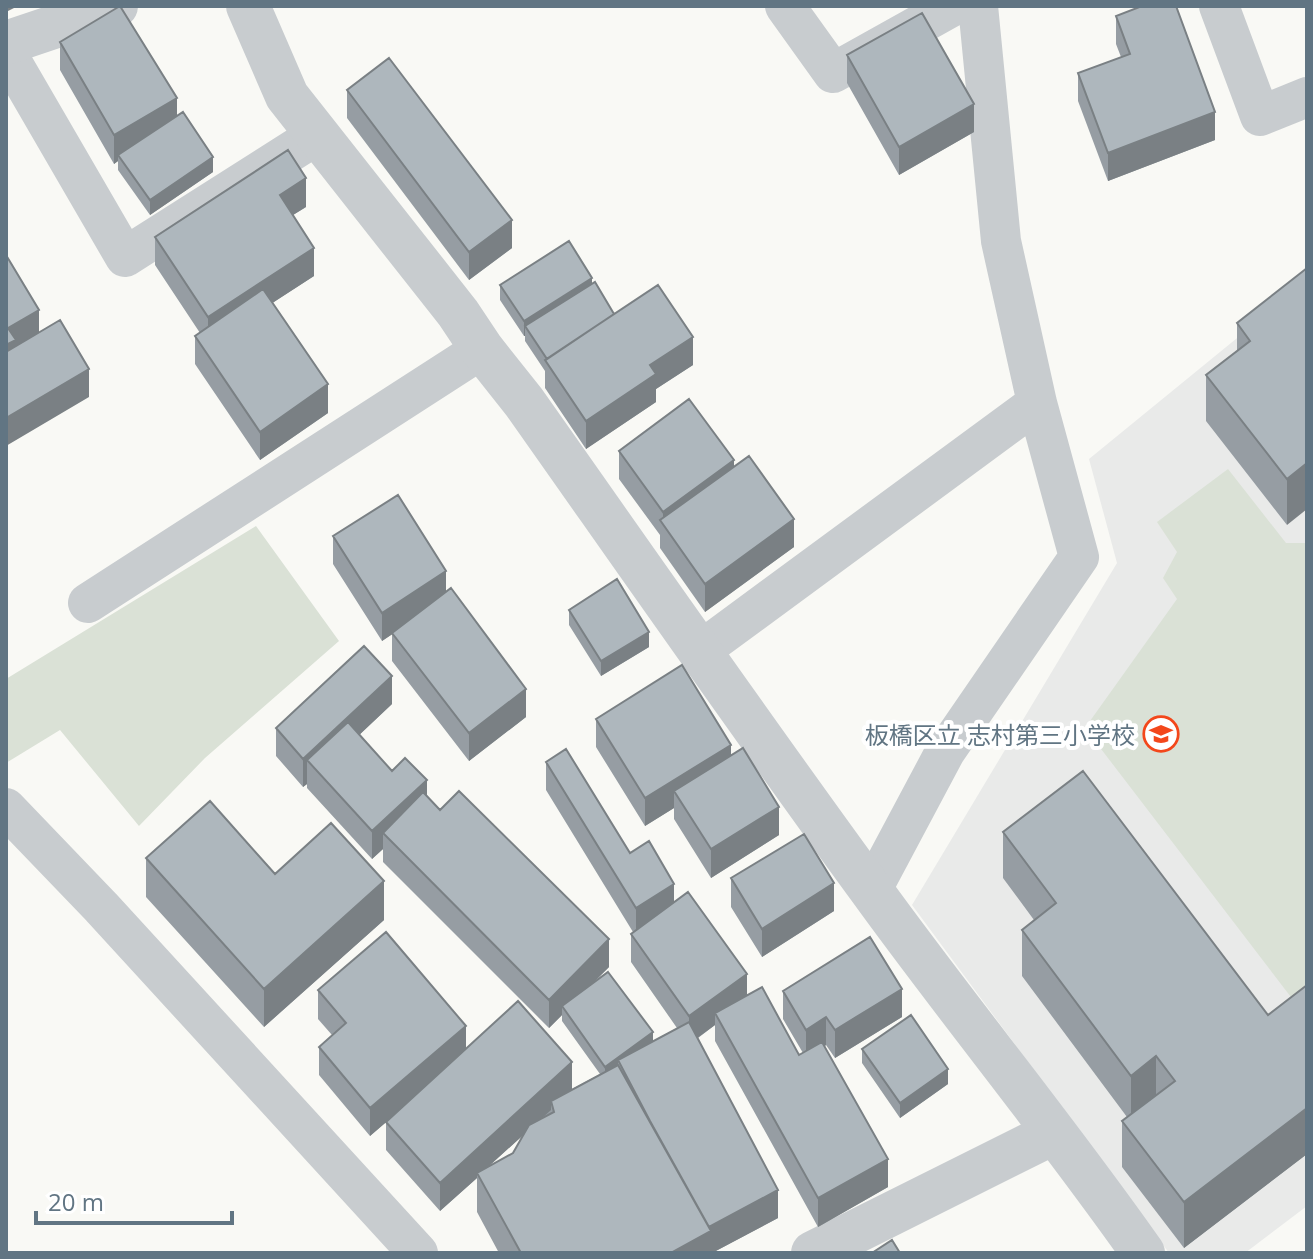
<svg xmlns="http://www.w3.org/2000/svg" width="1313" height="1259" font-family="'Open Sans','Noto Sans JP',sans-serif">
	<rect width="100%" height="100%" fill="#f9f9f5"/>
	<path fill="#e9eae9" d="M1307,281V1206L1245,1253H1169L912,905L1117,563L1089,459Z"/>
	<path fill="#dae1d6" d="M1228,469L1286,543H1307V998L1297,1005L1085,728L1177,599L1163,578L1177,552L1157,522Z
		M256,526L339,641L205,758L139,826L60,730L6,763V679Z"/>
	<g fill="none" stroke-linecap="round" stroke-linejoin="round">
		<path stroke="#c8cccf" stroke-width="40" d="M785,6L833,73L953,6
			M1219,6L1260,116L1307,97
			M6,52L125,257L317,135
			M88,603L482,349
			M700,651L1037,403
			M6,808L101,907L418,1253
			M871,891L945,752L1079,557L1037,403L1001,241L978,6"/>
		<path stroke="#c8cccf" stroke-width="44" d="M248,6L287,96L458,313L482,349L524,402C639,565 753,729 871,890C960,1013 1056,1129 1143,1253
			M6,43L116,6
			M813,1253L1053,1133"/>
	</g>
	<path fill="#969da3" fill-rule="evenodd" d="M1116,16L1215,140L1108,181L1078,101V73L1121,57L1116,44Z
		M60,42L177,115L213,172L150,215L118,170V161L114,164L60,70Z
		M847,55L974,132L899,175L847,83Z
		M347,90L512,248L469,280L347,118Z
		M306,207L293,215L314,276L272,303L328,413L260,460L195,364V336L200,333L155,265V237Z
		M1307,268L1287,525L1206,421V375L1237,351V323Z
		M592,284L614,314L693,365L656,389V402L586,449L545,388V371L525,341V336H524L500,300V285Z
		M619,451L734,467L794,547L705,612L660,548V535L619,479Z
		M333,536L446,592L526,717L469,761L392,661V634L382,641L333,564Z
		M569,610L649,647L601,676L569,625Z
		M392,704L359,735L392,771L427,796L440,810L609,967L594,982L653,1041L677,1028L631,962V934L633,932L546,790V762L674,902L747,995L799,1055L803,1053L783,1019V991L902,1017L835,1058L826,1045L825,1046L888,1187L818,1227L715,1041V1025L698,1038L778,1218L712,1253H499L477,1212V1178L440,1211L386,1150V1122L370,1136L319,1075V1047L332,1035L318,1019V990L466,1049L572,1089L600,1074L562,1021V1015L549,1028L383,862V849L372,859L307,788V784L303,787L276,756V728ZM524,1134L513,1153L489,1166Z
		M596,719L731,756L779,835L711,878L674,819V808L645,826L596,747Z
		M1003,832L1268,1015L1307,985V1154L1184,1248L1122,1167V1121L1127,1117L1022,976V930L1034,920L1003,878Z
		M146,858L275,874L384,920L264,1027L146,897Z
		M731,878L834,911L762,957L731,907Z
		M862,1049L948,1084L900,1118L862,1063Z"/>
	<path fill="#7a8084" d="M6,6H18L6,12Z
		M177,98V126L118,155V161L114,164V135Z
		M974,104V132L899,175V147Z
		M1215,112V140L1108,181V153Z
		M213,157V172L150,215V200Z
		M306,178V207L280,223V195Z
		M512,220V248L469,280V252Z
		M314,248V276L208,345V317Z
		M592,278V293L525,326V336H524V321Z
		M39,310V338L6,373V345L8,328Z
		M693,337V365L656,389V402L586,449V421L650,365Z
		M89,369V397L6,446V418Z
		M328,384V413L260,460V432Z
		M734,460V488L663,525V512Z
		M1307,463V509L1287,525V479Z
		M794,519V547L705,612V584Z
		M446,571V599L382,641V613Z
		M649,632V647L601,676V661Z
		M392,676V704L319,773L307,760V784L303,787V759Z
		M526,689V717L469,761V733Z
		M731,745V773L674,791V808L645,826V798Z
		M427,780V808L383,833V849L372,859V831Z
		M779,807V835L711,878V849Z
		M384,881V920L264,1027V989Z
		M834,883V911L762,957V929Z
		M674,884V912L636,937V908Z
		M609,939V967L565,1011L562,1006V1015L549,1028V1000Z
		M747,974V1002L715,1013V1025L689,1044V1016Z
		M902,989V1017L835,1058V1030Z
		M826,1017V1045L806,1058V1030Z
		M466,1026V1054L370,1136V1108Z
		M653,1032V1047L618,1060V1072L605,1082V1067Z
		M1156,1056V1103L1131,1122V1076Z
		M572,1062V1090L551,1101V1110L478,1176L477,1173V1178L440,1211V1183Z
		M948,1069V1084L900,1118V1103Z
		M1307,1108V1154L1184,1248V1202Z
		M888,1159V1187L818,1227V1198Z
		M778,1190V1218L712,1253H671L706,1228Z"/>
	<path fill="#aeb7bd" stroke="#7a8084" stroke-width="2" d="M120,6L177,98L114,135L60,42Z
		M1142,6H1176L1215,112L1108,153L1078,73L1130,54L1116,16Z
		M922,13L974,104L899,147L847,55Z
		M389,58L512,220L469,252L347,90Z
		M183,112L213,157L150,200L118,155Z
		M288,150L306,178L280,195L314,248L208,317L155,237Z
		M569,241L592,278L524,321L500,285Z
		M6,255L39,310L8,328L16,340L6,345Z
		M1307,268V463L1287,479L1206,375L1250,341L1237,323Z
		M595,282L614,314L547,359L525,326Z
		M658,285L693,337L650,365L656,374L586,421L545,360Z
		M263,289L328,384L260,432L195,336Z
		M60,320L89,369L6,418V352Z
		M689,399L734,460L663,512L619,451Z
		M749,456L794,519L705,584L660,520Z
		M398,495L446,571L382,613L333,536Z
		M617,579L649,632L601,661L569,610Z
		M451,588L526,689L469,733L392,633Z
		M364,646L392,676L303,759L276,728Z
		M682,665L731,745L645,798L596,719Z
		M348,722L392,771L405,758L427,780L372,831L307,760Z
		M743,748L779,807L711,849L674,791Z
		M566,749L630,853L649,841L674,884L636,908L546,762Z
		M1083,771L1268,1015L1307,985V1108L1184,1202L1122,1121L1175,1081L1156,1056L1131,1076L1022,930L1056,903L1003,832Z
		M459,791L609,939L549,1000L383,833L423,792L440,810Z
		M210,801L275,874L331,823L384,881L264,989L146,858Z
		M804,834L834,883L762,929L731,878Z
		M688,892L747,974L689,1016L631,934Z
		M386,932L466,1026L370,1108L319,1047L346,1023L318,990Z
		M870,937L902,989L835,1030L826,1017L806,1030L783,991Z
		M608,972L653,1032L605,1067L562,1006Z
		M762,987L799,1055L822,1042L888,1159L818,1198L715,1013Z
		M518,1001L572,1062L440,1183L386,1122Z
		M911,1015L948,1069L900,1103L862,1049Z
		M689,1022L778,1190L709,1227L650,1121L618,1060Z
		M618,1065L711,1231L671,1253H521L477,1173L513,1153L529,1125L554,1112L551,1101Z
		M892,1240L900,1253H872Z"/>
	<defs>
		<symbol id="school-ring" viewBox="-11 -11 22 22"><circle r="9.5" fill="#fff" stroke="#f3471b" stroke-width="1.5"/><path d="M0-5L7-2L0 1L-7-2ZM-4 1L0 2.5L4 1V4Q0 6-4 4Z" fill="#f3471b"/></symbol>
	</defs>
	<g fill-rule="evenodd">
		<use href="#school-ring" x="1141" y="714" width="40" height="40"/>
	</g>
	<g text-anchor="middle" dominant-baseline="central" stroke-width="8" stroke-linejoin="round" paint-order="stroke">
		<g font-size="24" fill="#617583" stroke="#fff" text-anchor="end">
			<text x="1135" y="734">板橋区立 志村第三小学校</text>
		</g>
	</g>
	<rect width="1313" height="1259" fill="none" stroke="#617583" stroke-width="16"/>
	<path d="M36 1211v12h196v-12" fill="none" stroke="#617583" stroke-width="4"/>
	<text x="48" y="1211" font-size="24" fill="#617583" stroke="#ffffff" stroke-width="6" paint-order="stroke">20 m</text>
</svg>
